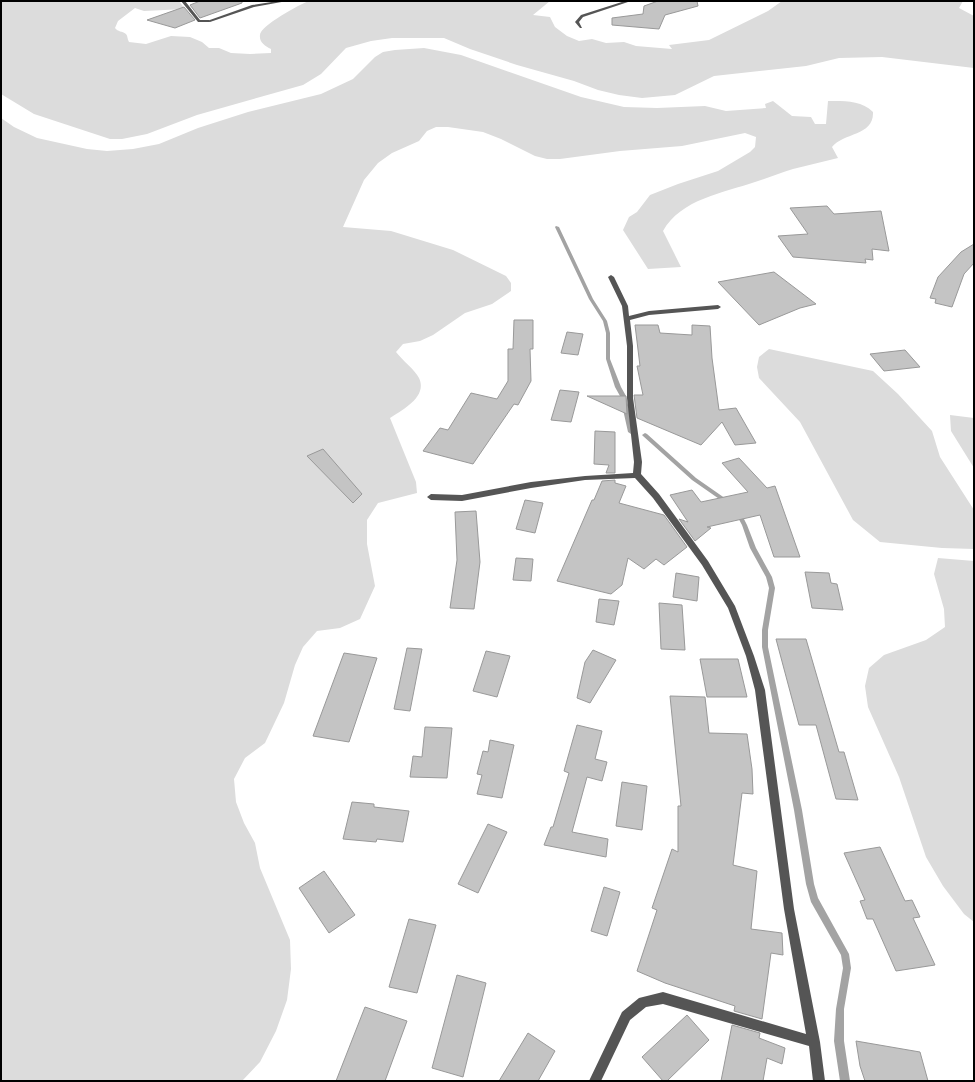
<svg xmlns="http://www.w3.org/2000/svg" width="975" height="1082" font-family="Manrope,sans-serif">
	<rect width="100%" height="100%" fill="#fff"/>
	<path fill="#dcdcdc" d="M1,1H179L185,9L144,11L135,8L118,21L115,28C118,32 122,31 126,34C128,36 127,39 129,42L146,44L171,36L190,37L202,42L209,48H219L231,53L250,54L271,53V49C265,46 259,42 260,35C260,26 300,4 309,1H550L533,15L550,17L555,27L567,36L579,41L592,39L606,43L624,42L636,46L672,49L669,45L709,40L768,11L782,1H963L959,8L974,16V68L882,57L839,58L806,66L714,76L675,95L642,98L619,95L598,90L574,81L517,65L470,49L444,38H392L371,41L346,48L321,74L303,85L197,115L147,134L122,139H110L34,114L1,94Z
		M424,48L461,55L581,97L624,107L657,108L705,106L726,111L766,108L765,104L773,101L792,116L811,117L815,124H826L828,101C844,101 861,100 873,112C874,136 844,132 832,147L838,158C823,162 808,165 793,169C780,173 768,178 755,182C723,193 681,199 663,231L681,267L648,269L623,230L629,217L637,212L650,195L678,184L718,171L750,152L755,147L756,137L745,133L682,146L620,151L560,159H547L535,156L501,139L483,132L448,127H436L427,131L419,141L392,153L378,163L364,180L343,227L391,231L453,250L506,276L511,283V291L492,304L465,313L433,335L420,341L403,344L396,352C402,360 415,370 419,378C428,397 402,410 390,418L416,482L417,493L378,503L367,520V544L375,586L360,619L340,628L317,631L303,647L295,665L284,703L265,743L245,758L234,779L236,802L244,823L255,843L260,868L290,940L291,969L287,1000L276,1031L260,1062L242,1081H1V118L14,127L37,138L87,149L107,151L133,149L159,144L198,128L248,112L321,94L353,79L375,57L383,52L395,50Z
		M769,349L873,371L898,394L932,431L940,457L974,510V549L942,548L880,542L853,520L800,422L759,378L757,367L759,357Z
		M950,415L974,418V468L951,431Z
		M938,558L974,561V922L964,914L943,886L926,857L899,777L868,707L865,686L869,668L884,655L926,640L945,627L944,609L934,574Z"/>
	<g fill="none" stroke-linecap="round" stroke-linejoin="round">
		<path fill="#a3a3a3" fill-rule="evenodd" d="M556,226L559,227L593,299L607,321L610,333V359L621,387L626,396L634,432L633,433L631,434L628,432L620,396L615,387L606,359V333L603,321L589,299L555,227Z
			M645,433L647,434L696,478L729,501L730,502L729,503H725L692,480L643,436L642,435Z
			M738,510L740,511L747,525L756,548L772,577L775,588L768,630V647L802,810L814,884L818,898L849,954L851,968L844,1009V1041L850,1081H840L834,1041L836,1009L843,968L841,955L811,902L806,884L794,810L762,647V630L769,588L766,577L750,548L742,525L735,512Z"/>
	</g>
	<path fill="#c4c4c4" stroke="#999" d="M200,1H242V3L200,18L190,5Z
		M658,1H697L698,6L665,15L659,29L612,25V18L643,14L644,6Z
		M184,7L195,20L175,28L147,20Z
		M827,206L834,214L881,211L889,251L872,249L873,260L865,259L866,263L793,257L778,236L808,234L790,208Z
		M974,244V263L964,274L952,307L935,303L936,299L930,298L938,277L961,252Z
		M774,272L816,304L800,308L759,325L718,282Z
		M514,320H533V349H530L531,381L518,405L514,404L473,464L423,451L440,428L448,430L471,393L497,399L508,381V349H513Z
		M635,325H658L660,333L692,335V325L710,326L712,358L719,410L736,408L756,443L735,445L722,422L701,445L637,418L634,395H643L637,366H640Z
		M567,332L583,334L578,355L561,353Z
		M905,350L920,367L884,371L870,354Z
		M560,390L579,392L571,422L551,420Z
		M587,396H626L627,414Z
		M595,431L615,432V473H606L609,465L594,464Z
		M323,449L362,494L353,503L307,456Z
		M739,458L767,488L775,486L800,557H774L760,515L707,527L711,528L695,541L679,519L688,522L670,495L692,490L701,502L748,492L722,463Z
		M615,480V483L626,486L619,503L664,515L687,547L664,565L656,559L644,569L628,558L622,585L611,594L557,581L592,500H594L602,481Z
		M525,500L543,503L535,533L516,529Z
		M476,511L480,562L474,609L450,608L457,560L455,512Z
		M516,558L533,559L531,581L513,580Z
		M805,572L829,573L831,583L837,584L843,610L812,608Z
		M676,573L699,577L697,601L673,597Z
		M599,599L619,601L614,625L596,622Z
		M659,603L682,605L685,650L661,649Z
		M776,639H806L839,752H844L858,800L836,799L816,725H799Z
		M407,648L422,649L410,711L394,709Z
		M593,650L616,660L590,703L577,698L585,662Z
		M486,651L510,656L497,697L473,691Z
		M344,653L377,658L349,742L313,736Z
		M700,659H738L747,697H707Z
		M670,696L705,697L709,733L747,734L752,769L753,794L742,793L733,865L757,871L751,929L782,933L783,955L771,953L762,1019L734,1011L735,1006L665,983L637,971L657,910L652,908L672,849L678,852V806H681Z
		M577,725L602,731L595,759L607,762L602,781L587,777L572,832L608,839L606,857L544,845L551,827H553L569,773L564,771Z
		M425,727L452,728L447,778L410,777L413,756L422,757Z
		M490,740L514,745L502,798L477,794L482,775L477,774L483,751L488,752Z
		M622,782L647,786L642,830L616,826Z
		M352,802L374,804V807L409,811L403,842L377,839L376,842L343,839Z
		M488,824L507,832L478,893L458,884Z
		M880,847L905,901L912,900L920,917L913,918L935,965L896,971L873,919H867L860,901L865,900L844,853Z
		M324,871L355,915L329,933L299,888Z
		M604,887L620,892L607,936L591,931Z
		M409,919L436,925L417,993L389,987Z
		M457,975L486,983L463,1077L432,1068Z
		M365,1007L407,1021L385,1081H336Z
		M687,1015L709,1040L667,1081H663L642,1057Z
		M732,1025L760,1033L759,1038L785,1048L782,1064L767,1058L763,1081H721Z
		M528,1033L555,1051L538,1081H499Z
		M856,1041L920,1052L928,1081H865L860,1066Z"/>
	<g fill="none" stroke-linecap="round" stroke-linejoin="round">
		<path fill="#555" fill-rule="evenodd" d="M181,1H185L200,20H209L210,22H198Z"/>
		<path fill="#555" fill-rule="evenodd" d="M278,1H287L254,7L210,22L207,21L252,5Z
			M625,1H631L583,17L579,22L582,28H580L575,22L581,15Z
			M611,275L614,277L628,306L629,316L649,311L718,305L721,307L718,309L649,315L630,320L633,346V398L642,462L641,474L659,494L708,561L735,606L754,656L765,690L794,909L820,1042L825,1081H813L809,1046L663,1004L646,1007L630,1020L601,1081H589L622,1012L639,998L663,992L806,1034L784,909L755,690L746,656L728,608L702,565L653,498L635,478L585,480L531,488L462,501L431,500L427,497L431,494L462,495L531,482L585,476L633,473L634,462L627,398V346L622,306L608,277Z"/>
	</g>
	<rect width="975" height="1082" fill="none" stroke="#000000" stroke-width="4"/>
</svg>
